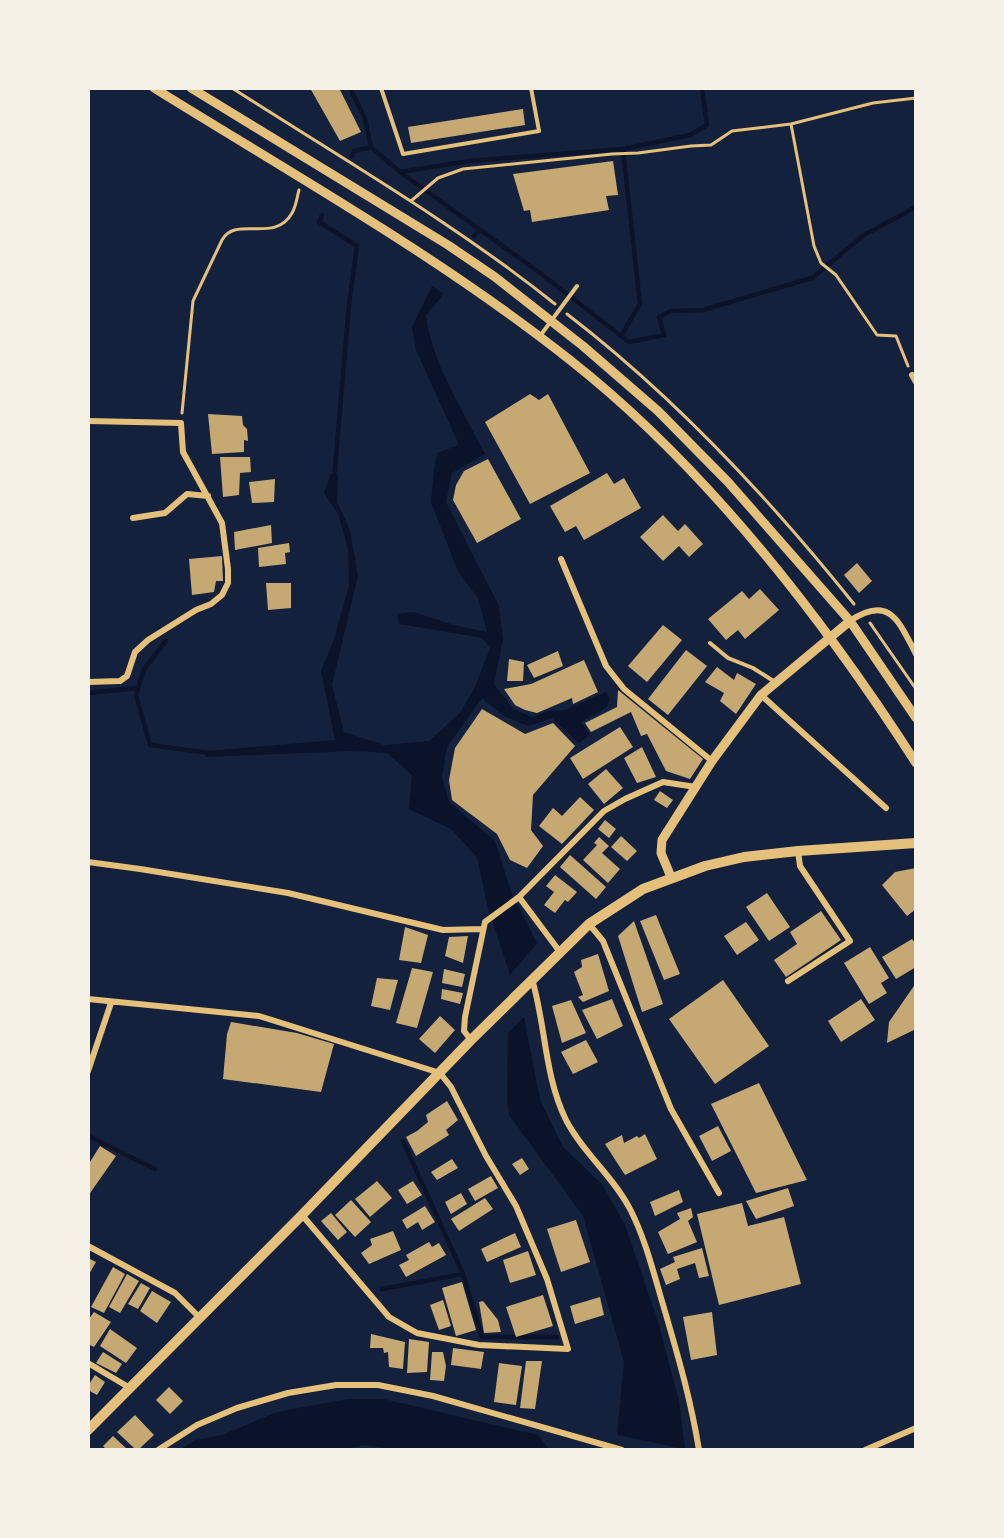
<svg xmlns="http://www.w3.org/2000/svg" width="1004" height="1538" font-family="Manrope,sans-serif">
	<rect width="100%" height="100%" fill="#14213d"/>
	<path fill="#0b132b" d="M432,286L444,294L426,315C432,364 463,410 485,454L452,473L446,502L499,606L503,639L494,684L513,709L532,717L548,711L565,710L606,692L610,699L607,707L581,722L590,735L579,743L552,718L528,726L504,716L482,698L447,747L442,777L449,802L495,841L512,894L537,943L510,975L487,905L477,857L451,829L409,809L412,775L387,753L356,751L205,757L206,751L335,740L321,671L333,642L349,586L348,549L338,514L324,493L331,473L338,475L337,502L350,530L358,576L332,685L344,732L384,745L429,741L460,713L475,687L490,648L482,638L399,624L397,614L414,612L454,625L487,632L478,598L458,572L431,502L434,469L437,453L459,445L416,350L412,327Z
		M524,1017L540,1100L563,1147L602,1184L625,1225L657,1318L679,1401L685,1449L617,1435L624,1362L583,1216L509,1115L507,1100L508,1033Z
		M348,1399H384L538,1435L549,1449L387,1450C375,1445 359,1443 348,1450L180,1449L196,1440L222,1435L277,1412Z"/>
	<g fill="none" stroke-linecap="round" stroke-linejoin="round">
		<path stroke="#0b132b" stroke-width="4.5" d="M350,88L365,119L371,147L400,172L540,273L629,342L664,335L659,317L671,311L703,310L812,278L864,235L916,207
			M352,156L354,151L371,147
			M400,172L469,161L623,149L690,135L707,125L702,88
			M322,215L319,222L357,246L349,305L334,480
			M474,236L479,229
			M621,336L640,304L623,150
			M166,641L144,669L136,695L150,745L209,753
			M88,693L138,688
			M88,1136L155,1169
			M403,1141L463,1274L482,1337H557
			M382,1289L463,1274"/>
	</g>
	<path fill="#c6a872" d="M310,88H339L361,132L340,141Z
		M523,109L525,125L411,143L408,127Z
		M613,161L618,195L606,196L609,210L532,222L530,210L524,211L513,174Z
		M530,394L539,400L548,394L590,473L530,504L485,422Z
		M208,414L242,416L243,425L247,429L248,441L244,440V452L212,454Z
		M220,457H250L251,472L240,473L239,495L223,497Z
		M488,459L521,519L477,543L453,500L456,485L464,471Z
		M607,473L614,484L624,478L641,508L584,540L576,526L565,532L550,506Z
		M275,479L274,502L252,503L249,482Z
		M663,515L678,531L685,524L703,544L689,557L679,546L663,561L640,537Z
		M271,525L272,543L235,550L234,532Z
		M289,543L290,552L285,553L286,564L259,567L258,548Z
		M222,556L223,581H216L214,592L192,595L189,559Z
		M857,563L872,581L859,593L844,575Z
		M266,583H291V608L268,610Z
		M760,589L779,610L745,639L738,630L726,640L708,619L742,591L749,599Z
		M663,625L682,640L647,682L628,666Z
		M686,650L707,666L668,715L648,699Z
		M558,651L563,666L534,678L527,665Z
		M509,659L524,662L523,681H507Z
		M584,660L598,692L573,704L572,698L537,713L525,710L515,705L504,689L531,684Z
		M717,667L734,680L737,673L756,684L736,714L720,701L724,693L705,682Z
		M618,690L703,759L690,779L666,771L647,734L641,736L631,712L591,732L585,723L617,707Z
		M482,709L525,734L553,723L575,746L533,795L531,830L543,846L527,868L510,860L497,834L452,800L449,780L455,748Z
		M620,727L633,747L583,779L570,758Z
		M642,747L656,777L637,783L624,758Z
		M606,769L623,788L604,804L588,784Z
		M660,791L673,800L667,808L654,800Z
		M580,797L594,810L562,844L539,826L553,808L562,816Z
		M605,820L616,829L609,838L598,829Z
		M621,836L637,851L627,861L611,847Z
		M599,837L609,846L602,853L620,869L608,883L583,860L597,845L594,843Z
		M570,855L606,887L596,899L560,867Z
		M916,868V909L907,916L882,885L895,872Z
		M555,875L577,892L568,902L565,900L555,913L544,905L554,892L546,886Z
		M767,893L790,927L769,941L746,907Z
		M821,911L841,940L786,977L774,960L797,944L790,932Z
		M656,915L680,974L664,980L640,921Z
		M634,921L663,1004L642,1012L618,936Z
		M746,922L759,940L737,955L724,936Z
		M405,927L428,935L421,963L399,960Z
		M468,936L463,963L445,956L449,937Z
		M912,939L916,944V967L896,979L882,957Z
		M870,947L889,978L881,983L887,993L869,1004L844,963Z
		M598,954L609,991L583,1002L578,997L583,995L574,972L582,967L581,960Z
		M412,968L433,972L417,1028L396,1023Z
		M444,969L465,974L462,987L442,983Z
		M377,978L398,980L390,1010L371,1006Z
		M723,980L769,1046L715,1084L669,1019Z
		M916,983V1029L887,1043L889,1022Z
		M442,989L463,993L460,1004L441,999Z
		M612,999L623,1026L597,1039L582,1010Z
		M861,999L875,1020L841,1042L828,1021Z
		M571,1000L586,1033L562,1043L552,1006Z
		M440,1016L455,1030L435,1053L419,1039Z
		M231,1022L297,1033L334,1044L321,1092L223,1079L227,1034Z
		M586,1040L598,1062L573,1074L561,1052Z
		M759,1083L807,1180L756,1193L711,1104Z
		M447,1101L458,1120L446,1130L449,1135L416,1156L406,1137L417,1131L428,1122L426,1115Z
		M718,1126L731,1151L712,1161L699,1136Z
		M645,1134L657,1159L625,1175L605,1144L622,1135L624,1143L637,1136L639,1138Z
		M100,1146L116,1156L88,1196V1165Z
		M522,1158L529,1169L520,1175L512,1164Z
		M452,1159L458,1168L437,1180L431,1172Z
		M491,1176L498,1188L475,1201L468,1189Z
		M377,1181L392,1198L370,1217L355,1199Z
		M413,1181L422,1195L407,1204L398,1190Z
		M788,1188L794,1206L756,1219L746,1201Z
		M679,1190L683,1202L655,1216L650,1202Z
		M461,1193L467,1204L451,1214L445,1202Z
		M485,1198L493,1209L459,1231L451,1219Z
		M351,1200L371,1222L355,1237L335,1215Z
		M742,1203L748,1226L784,1217L801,1284L719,1305L697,1214Z
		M425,1206L435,1222L422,1230L418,1222L407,1229L402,1220Z
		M691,1208L693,1217L688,1221L697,1242L668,1254L658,1232L680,1219L677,1213Z
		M331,1213L347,1232L338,1240L321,1221Z
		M576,1220L590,1262L561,1272L547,1229Z
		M393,1231L401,1250L369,1264L361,1253L372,1245L370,1239Z
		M515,1233L521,1247L487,1262L481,1249Z
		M429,1242L432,1247L439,1243L446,1255L406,1277L399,1265L409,1260L406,1255Z
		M702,1248L709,1276L699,1278L695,1263L677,1269L680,1279L666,1285L660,1269L675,1262L673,1257Z
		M528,1251L536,1275L510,1283L503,1260Z
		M88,1258L96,1262L88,1276Z
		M113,1267L125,1274L104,1313L91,1307Z
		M127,1274L139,1281L120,1313L109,1307Z
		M462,1282L476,1330L456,1336L442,1288Z
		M141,1283L150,1288L138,1309L128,1304Z
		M152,1291L171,1302L157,1323L140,1311Z
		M543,1295L553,1326L516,1337L506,1307Z
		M600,1297L604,1315L575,1324L570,1306Z
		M443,1300L451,1326L439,1330L430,1305Z
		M483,1301L498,1320L501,1332L484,1333L479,1302Z
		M94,1312L111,1322L94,1347L88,1344V1320Z
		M712,1312L717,1355L691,1360L683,1317Z
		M110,1329L137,1348L126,1363L100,1346Z
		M371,1334L405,1342L403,1369L389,1367L388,1352L384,1353L383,1348H370Z
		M409,1339L429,1342L427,1372L407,1373Z
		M453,1348L484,1352L481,1369L451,1365Z
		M103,1352L122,1364L116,1373L96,1363Z
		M432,1352H443L446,1366L444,1381L430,1380Z
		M526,1361H542L535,1409L520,1408Z
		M499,1363L522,1366L516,1405L494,1402Z
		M95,1375L105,1382L97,1395L88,1390V1386Z
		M169,1387L183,1401L170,1414L156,1400Z
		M135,1415L154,1435L138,1450L134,1448L117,1432Z
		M113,1436L128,1450H107L103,1446Z"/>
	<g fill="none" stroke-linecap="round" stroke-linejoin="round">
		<path stroke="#e5c07b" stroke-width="3" d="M232,88C341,158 454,223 555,304
			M791,124L814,246L821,263L836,275L877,335L896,336L908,366
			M411,201L438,178L463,169L612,154L638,153L691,146L711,145L732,131L791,124L873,103L916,98
			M567,314C675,397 769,498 854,604
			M182,413L193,301L222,240C236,215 275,244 292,213C296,207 297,197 299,190
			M870,623L916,689"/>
		<path stroke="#e5c07b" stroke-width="4" d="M381,88L403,154L539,131L531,88
			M540,336L577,286
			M710,643L728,658L753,668L775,682"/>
		<path stroke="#e5c07b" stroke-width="6" d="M912,375L916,382
			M88,421L181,423L183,452L222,523L228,569V583L222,595L211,604L196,610L148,640L135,652L127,676L120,681L88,682
			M133,518L165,513L187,494L208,496
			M561,559L606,666L624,689L712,761
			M850,621C890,594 899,622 916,654
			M761,695L886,808
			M88,862L140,869L288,893L443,930L482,929
			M519,897L560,952
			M589,924L603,941L671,1109L719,1193
			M532,979C546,1026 544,1075 566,1120C583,1153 613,1176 630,1209C646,1240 654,1275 664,1308C678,1356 691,1400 699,1450
			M788,981L850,941L800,866L798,851
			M88,999L259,1016L440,1073L451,1087L486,1156L516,1206L547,1279L568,1349L479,1345L417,1333L389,1317L302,1215
			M471,1040L464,1031L465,1017L485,922L519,897L604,811L625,799L663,782L696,787
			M88,1071L111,1003
			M88,1246L175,1293L200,1318
			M88,1363L130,1388
			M158,1450L197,1425L237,1408L288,1393L336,1385H378L433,1396L622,1450
			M865,1450L916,1428"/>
		<path stroke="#e5c07b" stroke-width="9" d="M154,88C294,175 440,257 570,360C707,468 822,617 916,763
			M191,88L448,245L495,277L583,346L658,411L728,482L850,621L916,718
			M671,877L661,853L662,840L712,761L761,695L850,621"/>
		<path stroke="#e5c07b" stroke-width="10" d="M88,1430L302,1215L471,1040L589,924L643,889L705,866L744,857L798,851L916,843"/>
	</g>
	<rect width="1004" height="1538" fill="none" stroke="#f6f1e7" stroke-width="180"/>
</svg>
